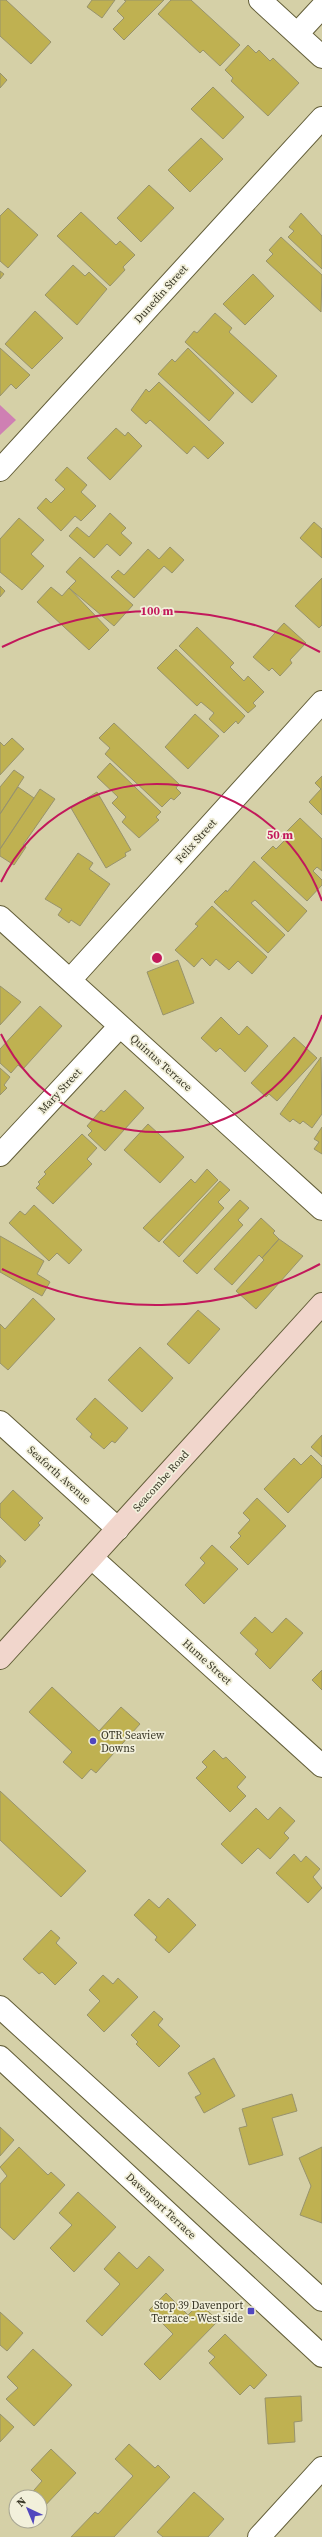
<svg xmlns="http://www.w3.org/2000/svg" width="322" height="2537" font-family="'Source Serif 4',serif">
	<rect width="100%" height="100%" fill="#d5d0a7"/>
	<path fill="#cf80b3" d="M0,405L16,420L0,435Z"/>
	<path fill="#bfb151" stroke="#98936c" d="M0,0H6L51,42L31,64L0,36Z
		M92,0H115L102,18L87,7Z
		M124,0H164L124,40L113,29L124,18L117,11L126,1Z
		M171,0H191L240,45L220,66L203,50L200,53L158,14Z
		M248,45L256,53L259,50L270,61L273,58L299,83L268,116L231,81L233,78L225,70Z
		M0,73L7,80L0,88Z
		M213,87L244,117L223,139L191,109Z
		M201,138L223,159L190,192L168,170Z
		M149,185L174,208L141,242L117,218Z
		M8,208L38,235L8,268L0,261V216Z
		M81,212L116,245L120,241L135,255L123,267L125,270L110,286L57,236Z
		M301,213L322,236V269L288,237L294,231L289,227Z
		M281,237L322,275L321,312L266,261L273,254L269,250Z
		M73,265L85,276L89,272L107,289L77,325L45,295Z
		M0,271L4,274L0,279Z
		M253,274L274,296L245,325L223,304Z
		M35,311L63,338L32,369L5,344Z
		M215,313L232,328L229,332L277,376L252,403L185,342L194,331L197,333Z
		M0,348L30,375L16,389L11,384L0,396Z
		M188,348L234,393L209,421L158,374L172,359L175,362Z
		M159,382L224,443L208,459L194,446L187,454L150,420L146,424L131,410L146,389L149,392Z
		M116,428L125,436L128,432L142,446L110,480L87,458Z
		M67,467L87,485L81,492L96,506L81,521L75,516L61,531L37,508L46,498L51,503L65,489L55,480Z
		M110,513L126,528L121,533L132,543L120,556L107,544L94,558L69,536L77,527L89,537Z
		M19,518L44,540L31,554L44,566L22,590L0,572V539Z
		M314,522L322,529V558L300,538Z
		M170,547L184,560L172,573L164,566L134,598L111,577L118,570L124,575L148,549L159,559Z
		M80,557L133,605L114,626L69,588L76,581L66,572Z
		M322,578V625L319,628L295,606Z
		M0,586L5,591L0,597Z
		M51,587L62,596L69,588L109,630L89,650L37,602Z
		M284,623L306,643L290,660L292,663L280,676L272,668L269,671L253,657Z
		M197,627L234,663L230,667L244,681L248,676L264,692L253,703L256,706L248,713L179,646Z
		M176,649L245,716L238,724L236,721L224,733L209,719L214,713L201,702L197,706L157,668Z
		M195,714L219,736L188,769L165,747Z
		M114,723L179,784L176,788L181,793L174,800L171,798L162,807L105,754L110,748L99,738Z
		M12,738L24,749L0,775V742L4,746Z
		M110,763L161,812L156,817L159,820L139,838L122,822L126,817L112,803L118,797L97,777Z
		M14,770L24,777L0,814V787Z
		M322,776V815L309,802L321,789L315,783Z
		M18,787L34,798L0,849V814Z
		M40,789L55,799L23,845L26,847L14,865L0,856V849Z
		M97,792L131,850L125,853L126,856L106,868L71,808Z
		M300,818L322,839V871L317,867L313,871L322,880V885L307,901L261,858L273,846L276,849L290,835L286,832Z
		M78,853L93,863L89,869L110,884L80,926L71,920L69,923L58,915L62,909L45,899Z
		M254,861L307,911L288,932L255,900L251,903L285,935L268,953L214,902L226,890L227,892Z
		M212,906L267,957L252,974L238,961L229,970L216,959L210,966L202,958L194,967L175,950L198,926L195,924Z
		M178,960L194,1003L163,1015L147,972Z
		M0,986L21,1002L0,1025Z
		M40,1006L62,1026L23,1069L18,1065L11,1073L0,1063V1049Z
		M221,1017L239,1035L247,1026L268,1046L245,1072L220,1048L216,1052L201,1038Z
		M294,1037L317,1058L277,1101L269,1094L266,1097L251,1083Z
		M321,1057L322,1114L312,1128L303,1121L300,1124L293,1119L290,1122L280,1114Z
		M0,1068L10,1077L4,1085L7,1088L0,1095Z
		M125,1090L144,1108L105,1151L88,1135L92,1131L87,1126L101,1110L104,1112Z
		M148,1124L184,1157L160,1183L124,1150Z
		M322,1127V1154L314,1149L319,1142L314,1139Z
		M82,1134L97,1148L87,1159L92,1164L53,1204L36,1188L40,1184L38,1182L46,1174L44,1172Z
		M207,1169L218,1180L159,1242L143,1228L191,1179L195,1183Z
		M220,1181L230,1190L218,1202L224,1208L179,1257L163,1242Z
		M240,1200L249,1208L238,1220L243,1225L197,1274L183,1261Z
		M34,1205L82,1250L69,1264L57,1253L49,1261L9,1223L20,1211L25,1215Z
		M261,1218L275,1231L273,1233L279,1239L262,1258L259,1255L232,1285L214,1269Z
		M0,1236L44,1261L37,1274L50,1282L42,1296L0,1272Z
		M279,1239L303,1256L256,1309L236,1291L264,1260L262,1258Z
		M33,1298L55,1319L8,1370L0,1363V1324L5,1329Z
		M198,1310L220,1329L189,1364L167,1344Z
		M140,1347L173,1378L142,1412L108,1380Z
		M95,1398L128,1428L115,1443L112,1441L104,1449L90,1437L92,1434L76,1419Z
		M322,1435V1457L311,1447Z
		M311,1455L322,1466V1477L288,1513L264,1489L294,1458L301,1465Z
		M13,1490L43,1518L38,1523L40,1525L25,1541L0,1517V1504Z
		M257,1498L286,1526L248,1565L230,1547L241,1536L238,1533L250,1520L243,1513Z
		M212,1545L238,1569L204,1604L185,1585L205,1563L200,1558Z
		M0,1555L6,1561L0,1568Z
		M255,1617L272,1633L286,1618L303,1633L270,1669L255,1654L258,1650L240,1633Z
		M322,1670V1690L312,1680Z
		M52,1687L99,1731L121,1707L140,1724L96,1773L91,1769L82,1779L63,1762L72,1752L29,1712Z
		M214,1750L223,1759L226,1757L246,1777L237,1787L246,1796L230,1812L196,1778L207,1767L202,1762Z
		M0,1791L86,1871L61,1897L0,1840Z
		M280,1807L295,1821L284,1833L289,1838L270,1859L258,1848L242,1864L221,1844L256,1808L268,1820Z
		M294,1854L301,1862L306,1856L320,1869L313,1877L322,1888L308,1903L276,1873Z
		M168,1898L196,1925L169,1953L155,1940L157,1937L134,1915L149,1899L159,1908Z
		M51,1930L60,1938L56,1943L77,1963L55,1985L42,1972L39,1974L23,1959Z
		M103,1975L113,1984L118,1978L138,1997L104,2032L87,2015L100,2001L89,1990Z
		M154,2011L163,2019L158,2025L180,2046L159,2067L136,2044L138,2042L131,2035Z
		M214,2058L235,2096L204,2113L195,2097L201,2094L188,2073Z
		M292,2094L297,2111L272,2118L283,2155L249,2165L239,2128L247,2126L242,2109Z
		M0,2127L14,2140L0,2156Z
		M19,2147L48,2175L51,2172L65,2185L14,2240L0,2227V2184L7,2176L0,2167Z
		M322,2147V2223L300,2215L311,2186L299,2158Z
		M78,2192L116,2227L74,2272L50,2248L72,2225L59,2213Z
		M119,2252L137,2269L149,2256L164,2270L102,2336L86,2321L120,2284L104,2269Z
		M166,2293L188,2315L200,2303L218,2321L160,2380L144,2364L173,2334L149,2310Z
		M0,2312L23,2333L7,2351L0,2345Z
		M225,2334L267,2375L254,2389L250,2385L240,2395L209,2363L215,2357L208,2351Z
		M33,2349L72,2385L34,2426L6,2399L18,2388L7,2377Z
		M301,2396L302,2421L294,2422L295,2442L268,2444L265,2398Z
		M0,2414L14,2427L0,2442Z
		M129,2444L155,2468L158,2465L170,2477L114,2537H71L95,2512L98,2514L133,2476L115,2459Z
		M51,2449L76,2473L40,2511V2497H28L42,2481L31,2470Z
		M194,2492L224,2519L208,2537H163L157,2532Z"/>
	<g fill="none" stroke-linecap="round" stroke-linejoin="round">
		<defs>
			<path id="minor" d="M260,0L322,57
				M297,34L322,7
				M0,470L322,118
				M0,917L322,1209
				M70,980L322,702
				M0,1155L120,1026
				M0,1422L118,1529
				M92,1558L322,1766
				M0,2007L322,2300
				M0,2057L322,2356
				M259,2537L322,2468"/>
			<path id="secondary" d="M0,1658L322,1304"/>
		</defs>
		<use href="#minor" stroke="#625d38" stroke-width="24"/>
		<use href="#secondary" stroke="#625d38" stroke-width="24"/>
		<use href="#minor" stroke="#fff" stroke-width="22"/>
		<use href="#secondary" stroke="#f1d6cc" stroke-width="22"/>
	</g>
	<g fill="none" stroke="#c2185b" stroke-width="2">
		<path d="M322 1015A174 174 0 0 1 1 1034M1 882A174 174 0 0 1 322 901"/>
		<path d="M320 1264A347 347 0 0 1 2 1269M2 647A347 347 0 0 1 320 652"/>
	</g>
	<g fill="#5147be" stroke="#f2f0db" stroke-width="1.5">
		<circle cx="93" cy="1741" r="4"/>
		<rect x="247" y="2307" width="8" height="8" rx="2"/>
	</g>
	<g text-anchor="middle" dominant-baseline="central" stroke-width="3.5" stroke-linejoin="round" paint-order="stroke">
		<g font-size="11" fill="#3a3827" stroke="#f2f0db">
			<text transform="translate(161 294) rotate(-48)">Dunedin Street</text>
			<text transform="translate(196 841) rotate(-48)">Felix Street</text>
			<text transform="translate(161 1063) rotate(42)">Quintus Terrace</text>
			<text transform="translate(60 1091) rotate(-47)">Mary Street</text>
			<text transform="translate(59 1475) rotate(42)">Seaforth Avenue</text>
			<text transform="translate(161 1481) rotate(-48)">Seacombe Road</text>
			<text transform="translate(207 1662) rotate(42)">Hume Street</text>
			<text transform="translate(161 2206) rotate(43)">Davenport Terrace</text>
		</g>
		<g font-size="11" fill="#3a3827" stroke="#f2f0db" text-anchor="start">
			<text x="101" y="1735">OTR Seaview<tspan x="101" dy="13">Downs</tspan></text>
			<text x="243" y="2305" text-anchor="end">Stop 39 Davenport<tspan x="243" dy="13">Terrace - West side</tspan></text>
		</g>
	</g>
	<circle cx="157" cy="958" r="6" fill="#c2185b" stroke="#f2f0db" stroke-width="2"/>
	<g font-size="12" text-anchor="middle" font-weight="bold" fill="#c2185b" stroke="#f2f0db" stroke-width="3.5" stroke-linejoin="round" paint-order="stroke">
		<text x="157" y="615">100 m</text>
		<text x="280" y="839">50 m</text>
	</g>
	<g transform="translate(28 2509) rotate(316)"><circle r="19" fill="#f2f0db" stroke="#a8a693"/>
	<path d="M0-3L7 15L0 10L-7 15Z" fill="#5147be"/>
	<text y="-6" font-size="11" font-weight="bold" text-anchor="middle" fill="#3a3827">N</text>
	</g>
</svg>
